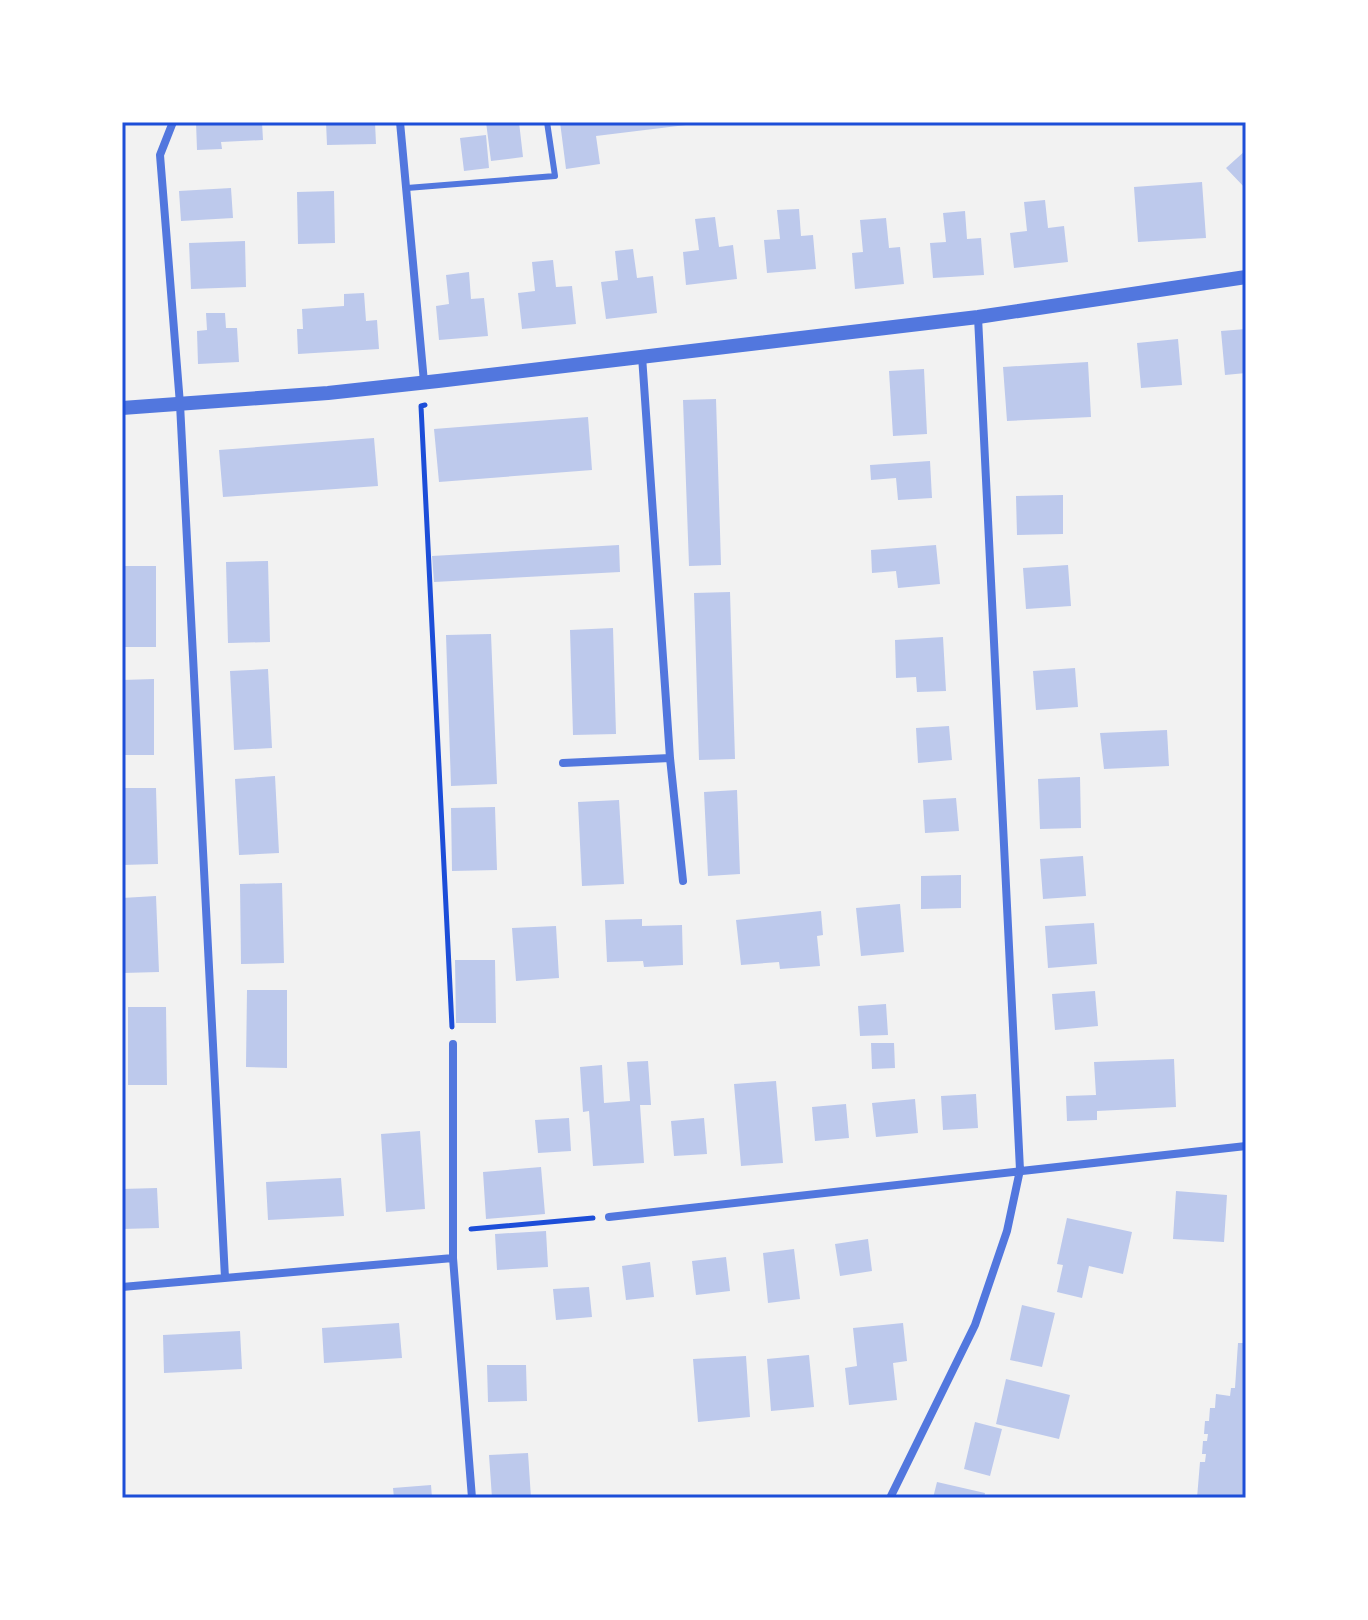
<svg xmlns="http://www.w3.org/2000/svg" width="1368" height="1620" font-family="'Sofia Sans Condensed',sans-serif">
	<rect width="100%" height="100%" fill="#f2f2f2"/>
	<path fill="#bdc9ec" d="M196,122H262L263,140L221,142L222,149L197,150Z
		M326,122H375L376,144L327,145Z
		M486,122H519L523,157L491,161Z
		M560,122H694V124L596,136L600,164L566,169Z
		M486,135L489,168L464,171L460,138Z
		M1246,150V189L1226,168Z
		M1202,182L1206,238L1138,242L1134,187Z
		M231,188L233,218L181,221L179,191Z
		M334,191L335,243L298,244L297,192Z
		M1045,200L1048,228L1064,226L1068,262L1014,268L1010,233L1027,231L1024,202Z
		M799,209L801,236L813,235L816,269L767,273L764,240L780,239L777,210Z
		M965,211L967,239L981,238L984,275L933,278L930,243L946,242L943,213Z
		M715,217L719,247L733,245L737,279L686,285L683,252L699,250L695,219Z
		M886,218L889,248L900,247L904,284L855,289L852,253L863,252L860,220Z
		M245,241L246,287L191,289L189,243Z
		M633,249L637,278L653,276L657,313L606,319L601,282L618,280L615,251Z
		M553,260L556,287L572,286L576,324L522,329L518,293L535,291L532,262Z
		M469,272L471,299L484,298L488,336L439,340L436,306L449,304L446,275Z
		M364,293L366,321L377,320L379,349L298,354L297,329H303L302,309L344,306V294Z
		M206,313H225L226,328H237L239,362L198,364L197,331L207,330Z
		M1246,329V373L1225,375L1221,331Z
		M1178,339L1182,385L1141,388L1137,343Z
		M1088,362L1091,417L1007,421L1003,367Z
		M924,369L927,434L893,436L889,371Z
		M716,399L721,565L689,566L683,400Z
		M588,417L592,470L439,482L434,429Z
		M374,438L378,486L223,497L219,450Z
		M930,461L932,498L898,500L896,478L871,480L870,465Z
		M1063,495V534L1017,535L1016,496Z
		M619,545L620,572L434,582L432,556Z
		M936,545L940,584L898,588L896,571L872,573L871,550Z
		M268,561L270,642L228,643L226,562Z
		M1068,565L1071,606L1026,609L1023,568Z
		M122,566H156V647H122Z
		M730,592L735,759L699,760L694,593Z
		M613,628L616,734L573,735L570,630Z
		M491,634L497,784L451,786L446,635Z
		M943,637L946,691L917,692L916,677L896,678L895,640Z
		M1075,668L1078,707L1036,710L1033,671Z
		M268,669L272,748L234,750L230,671Z
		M154,679V755H122V680Z
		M949,726L952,760L918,763L916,728Z
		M1167,730L1169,766L1104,769L1100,733Z
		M275,776L279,853L239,855L235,779Z
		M1080,777L1081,828L1040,829L1038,779Z
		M122,788H156L158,864L122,865Z
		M737,790L740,874L708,876L704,792Z
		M956,798L959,831L925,833L923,800Z
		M619,800L624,884L582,886L578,802Z
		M495,807L497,870L452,871L451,808Z
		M1083,856L1086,896L1043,899L1040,859Z
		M961,875V908L921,909V876Z
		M282,883L284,963L241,964L240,884Z
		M156,896L159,972L123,973L122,898Z
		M900,904L904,952L861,956L856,908Z
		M821,911L823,935L817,936L820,966L780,969L779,962L741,965L736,920Z
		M642,919V926L682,925L683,965L644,967L643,961L607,962L605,920Z
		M1094,923L1097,964L1048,968L1045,926Z
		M556,926L559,978L516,981L512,928Z
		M455,960H495L496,1023H456Z
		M247,990H287V1068L246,1067Z
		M1095,991L1098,1026L1055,1030L1052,994Z
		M886,1004L888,1035L860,1036L858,1006Z
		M128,1007H166L167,1085H128Z
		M871,1043H894L895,1068L872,1069Z
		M1174,1059L1176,1107L1097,1111V1120L1067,1121L1066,1096L1096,1095L1094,1062Z
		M648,1061L651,1105H640L644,1163L593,1166L589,1111L583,1112L580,1067L602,1065L604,1103L630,1101L627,1062Z
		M776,1081L783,1163L741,1166L734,1084Z
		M976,1094L978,1128L943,1130L941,1096Z
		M915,1099L918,1133L876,1137L872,1103Z
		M846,1104L849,1138L815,1141L812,1107Z
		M569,1118L571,1151L538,1153L535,1120Z
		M704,1118L707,1154L674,1156L671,1121Z
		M420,1131L425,1209L386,1212L381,1134Z
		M541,1167L545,1214L486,1219L483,1172Z
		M341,1178L344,1216L268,1220L266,1182Z
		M157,1188L159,1228L122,1229V1189Z
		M1176,1191L1227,1195L1224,1242L1173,1239Z
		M1067,1218L1132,1232L1123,1274L1089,1266L1082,1298L1057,1292L1063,1265L1057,1264Z
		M546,1231L548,1267L497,1270L495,1234Z
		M868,1239L872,1271L840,1276L835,1244Z
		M794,1249L800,1299L768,1303L763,1253Z
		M726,1257L730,1291L696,1295L692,1261Z
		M650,1262L654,1297L626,1300L622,1266Z
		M589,1287L592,1317L556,1320L553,1289Z
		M1022,1305L1055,1313L1042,1367L1010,1360Z
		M399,1323L402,1358L324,1363L322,1328Z
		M903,1323L907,1361L893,1363L897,1400L849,1405L845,1368L857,1366L853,1328Z
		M240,1331L242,1369L164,1373L163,1335Z
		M1238,1343H1246V1498H1197L1200,1462H1205L1206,1454H1202L1203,1441H1207L1208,1434H1204L1205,1421H1209L1210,1408H1215L1216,1394L1230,1396L1231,1388H1235Z
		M809,1355L814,1407L771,1411L767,1359Z
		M746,1356L750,1417L698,1422L693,1359Z
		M487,1365H526L527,1401L488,1402Z
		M1006,1379L1070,1395L1059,1439L996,1424Z
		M975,1422L1002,1429L990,1476L964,1469Z
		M528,1453L531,1498H492L489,1455Z
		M937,1482L985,1493L984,1498H933Z
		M431,1485L432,1498H394L393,1488Z"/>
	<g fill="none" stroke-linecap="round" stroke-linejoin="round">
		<path stroke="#1d4ed8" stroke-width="5" d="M425,405L421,406L452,1027
			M471,1229L593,1218"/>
		<path stroke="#5277de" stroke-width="6" d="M407,188L555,176L547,122"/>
		<path stroke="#5277de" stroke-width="8" d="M173,122L160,155L180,404L225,1278
			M400,122L424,382
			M642,356L670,758L683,881
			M563,763L670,758
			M453,1044V1258L472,1498
			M609,1217L1246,1146
			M122,1287L453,1258
			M890,1498L975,1325L1007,1231L1020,1170L978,317"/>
		<path stroke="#5277de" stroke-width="14" d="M122,408L328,393L438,381L978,317L1246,277"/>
	</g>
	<rect width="1368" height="1620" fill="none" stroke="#ffffff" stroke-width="248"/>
	<rect x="124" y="124" width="1120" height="1372" fill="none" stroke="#1d4ed8" stroke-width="3"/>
</svg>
